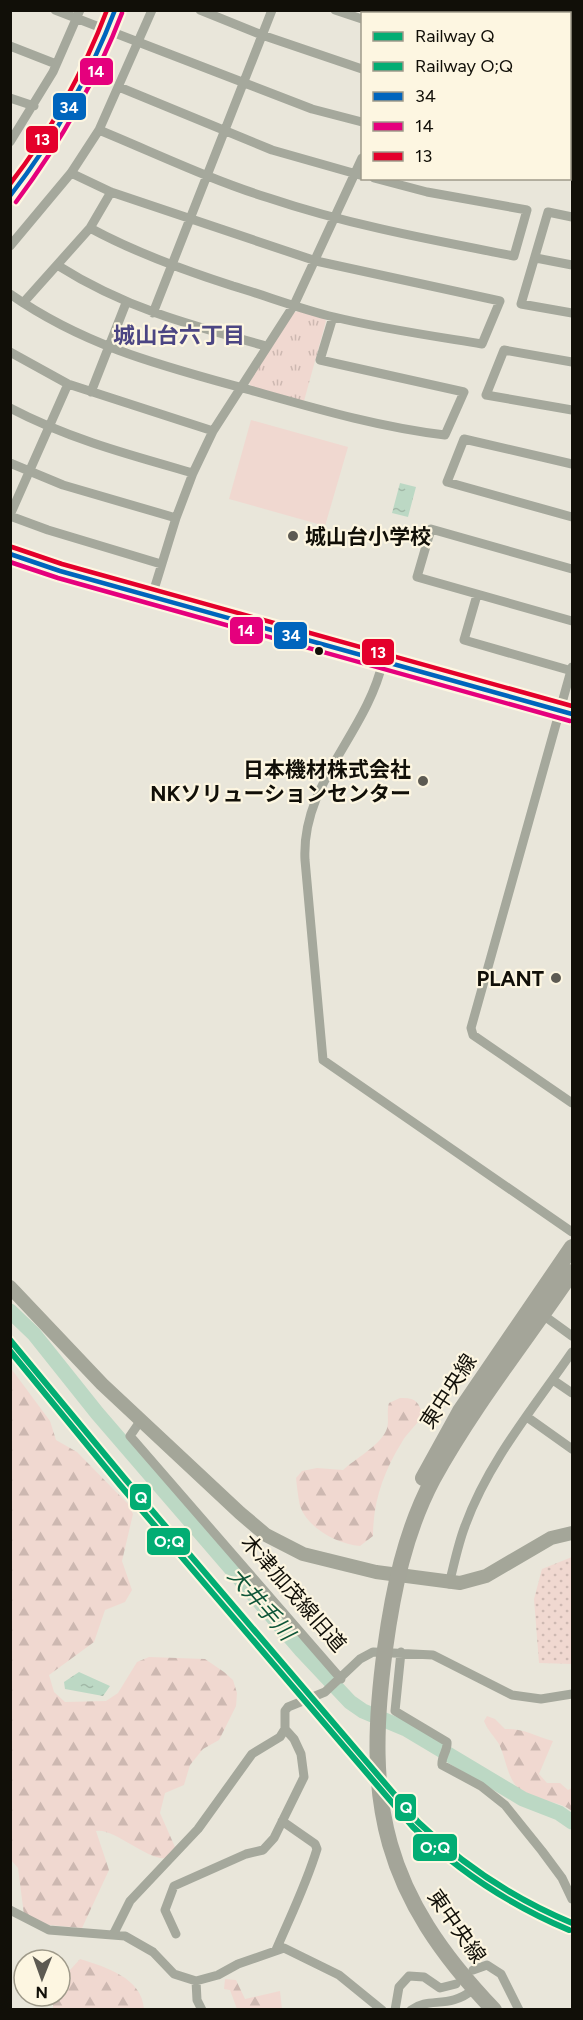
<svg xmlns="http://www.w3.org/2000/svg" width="583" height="2020" font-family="Figtree,'Noto Sans JP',sans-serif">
	<defs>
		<pattern id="grass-dots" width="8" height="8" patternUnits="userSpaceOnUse" patternTransform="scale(1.5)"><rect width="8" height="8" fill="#f0d8d0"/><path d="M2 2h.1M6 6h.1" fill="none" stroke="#cdb8b1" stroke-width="1.8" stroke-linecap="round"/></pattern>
		<pattern id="forest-firs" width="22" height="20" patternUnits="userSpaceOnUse" patternTransform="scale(1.5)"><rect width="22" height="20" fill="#f0d8d0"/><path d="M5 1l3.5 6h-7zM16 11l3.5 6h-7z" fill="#cdb8b1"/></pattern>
		<pattern id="park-tufts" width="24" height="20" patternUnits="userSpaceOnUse" patternTransform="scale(1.5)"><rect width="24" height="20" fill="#f0d8d0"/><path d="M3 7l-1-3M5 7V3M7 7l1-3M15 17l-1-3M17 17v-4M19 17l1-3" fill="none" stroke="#cdb8b1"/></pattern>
		<pattern id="water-ripples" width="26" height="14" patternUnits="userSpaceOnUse" patternTransform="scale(1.5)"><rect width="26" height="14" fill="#bcd8c4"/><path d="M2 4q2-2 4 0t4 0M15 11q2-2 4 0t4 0" fill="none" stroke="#a1b8a7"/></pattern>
	</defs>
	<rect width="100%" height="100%" fill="#e9e6da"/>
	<path fill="url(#grass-dots)" d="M572,1557V1664L539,1663L534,1599L542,1569Z"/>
	<path fill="url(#forest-firs)" d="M10,1367L50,1421L56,1440L77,1452L128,1504L133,1514L122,1561L132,1590L125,1602L105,1610L94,1642L49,1675L54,1692L65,1702L106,1701L118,1693L137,1662L149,1657L205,1659L224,1672L233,1680L237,1693L236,1706L219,1740L203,1749L190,1765L184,1785L165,1793L160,1813L175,1847C168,1881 117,1826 96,1831L109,1870L82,1928L49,1925L24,1915L18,1868L11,1860Z
		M400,1398C415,1397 420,1402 422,1416C416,1426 406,1434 402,1442C384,1471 373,1501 373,1536L360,1546C338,1544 308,1529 300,1506C298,1497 297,1487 296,1478L302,1471L317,1468L343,1470C355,1459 379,1446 386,1431C390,1423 386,1412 389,1403Z
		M487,1716L495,1719L505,1729C523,1728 535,1736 553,1741L539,1774L547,1783H560L568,1790L572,1788V1811C558,1800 544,1803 529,1796C507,1786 508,1763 499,1744C494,1736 488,1731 484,1721Z
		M80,1959C106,1967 142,1978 144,2009H53V1999L60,1996L70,1970Z
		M225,1979L236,1980L245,1999L280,1991L282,2009H237L230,1990L224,1989Z"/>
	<path fill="url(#park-tufts)" d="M298,311L323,317L326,321L304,401L251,387L249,382L293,313Z"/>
	<path fill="#f0d8d0" d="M251,420L348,447L325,526L229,499Z"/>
	<path fill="url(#water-ripples)" d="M400,483L416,487L408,517L392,513Z
		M79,1672L110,1686L103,1696L65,1689L64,1682Z"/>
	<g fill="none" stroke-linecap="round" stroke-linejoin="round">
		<path stroke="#bcd8c4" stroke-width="15" d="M10,1311L34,1334L97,1413L301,1650L350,1702L363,1711L406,1729L523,1799L559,1813L572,1822"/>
		<path stroke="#a5a89c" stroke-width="9" d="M55,10L312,109L362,122
			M200,10L262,35L362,69
			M335,10L362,19
			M538,10L553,14
			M405,14V10
			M10,46L56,64
			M570,83L572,65
			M119,87L272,150L360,175
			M10,98L34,106
			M570,111L572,112
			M99,130C155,153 211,180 269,198C349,225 432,240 514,256L527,210L427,192L374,178
			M10,142L53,72L80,10
			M71,173L111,192L316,261L500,301L482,344C433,336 383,329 334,317C300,309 267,296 233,286C183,270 136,253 90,228
			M572,217L548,212L521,304L572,313
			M10,246L71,173L99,130L152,10
			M536,258L572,265
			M57,265C125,308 189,325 266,346
			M10,294C86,347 163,366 250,390C314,408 378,427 445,435L464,392L320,360L333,317
			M23,303L90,228L111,192
			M153,313L272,10
			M10,352L68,384L213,431
			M572,362L504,350L486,395L572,410
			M91,392L126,303
			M10,408C69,439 130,455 193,473
			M10,463L63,485L176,518
			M572,464L464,439L447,482L572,517
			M10,515L68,384
			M10,516L48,530L161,564
			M572,569L431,529L417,577L572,621
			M477,595L464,640L572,671
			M152,596L176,518L193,473L213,431L294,305L362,158
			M383,661C366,735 301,783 305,860L323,1060L572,1232
			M572,667L471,1028L473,1035L572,1103
			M543,1315L572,1336
			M553,1380L572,1393
			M527,1417L572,1449
			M141,1420L130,1436L341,1679
			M449,1584C454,1565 458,1544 465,1526C488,1462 534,1407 572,1352
			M401,1652L395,1711L447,1742C448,1751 441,1756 442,1765L481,1786L505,1805L542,1851L562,1878L572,1899
			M10,1910L49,1930L125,1936L153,1952L174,1974L196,1981L218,1975L238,1964L284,1948L339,1975L382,2010
			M114,1933L130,1901L198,1829L252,1754L280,1737L285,1729V1711L288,1707L325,1692L360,1659L373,1652L433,1655L512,1695L541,1699L572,1694
			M176,1934L165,1910L174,1886L246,1854L263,1850L274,1838L304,1777L301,1754L294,1739L285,1729
			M276,1950C291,1915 306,1885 317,1849L315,1844L282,1821
			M473,1970L487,1965L501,1974L519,2010
			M196,1981L197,2000L202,2010
			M395,2010L399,1987L409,1976L424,1977L440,1988L456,1984
			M411,2010C430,1996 448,2010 474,1989"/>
		<path stroke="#a4a699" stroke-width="14" d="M570,164H572
			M10,197C55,140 90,79 115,10
			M10,554L60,571L572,714
			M10,1287L102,1384L240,1513L266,1535L303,1554L376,1572L460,1583L486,1576L551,1538L572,1533"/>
		<path stroke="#a4a599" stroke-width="16" d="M423,1478L460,1411L572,1247
			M494,2010C383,1894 364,1804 385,1649C393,1590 405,1532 433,1479C473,1406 526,1340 572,1272"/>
		<defs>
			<path id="bus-1" d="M10,196C54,139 89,78 115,10
				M10,554L60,571L572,714"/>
			<path id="bus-2" d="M16,202C60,143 96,81 122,13
				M10,562L58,578L570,721"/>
			<path id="bus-3" d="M10,184C51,131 83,73 107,10
				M12,547L62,564L572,706"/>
		</defs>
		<use href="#bus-1" stroke="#fdf6e1" stroke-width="9"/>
		<use href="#bus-2" stroke="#fdf6e1" stroke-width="9"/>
		<use href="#bus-3" stroke="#fdf6e1" stroke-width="9"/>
		<use href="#bus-1" stroke="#0065bd" stroke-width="4.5"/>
		<use href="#bus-2" stroke="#e5007d" stroke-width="4.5"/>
		<use href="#bus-3" stroke="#e4002b" stroke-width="4.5"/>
		<defs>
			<path id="rail-1" d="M10,1340L126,1480L418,1822C464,1866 514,1899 572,1923"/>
			<path id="rail-2" d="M10,1351L120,1485L413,1827C459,1872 510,1905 569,1930"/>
		</defs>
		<use href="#rail-1" stroke="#fdf6e1" stroke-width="10"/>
		<use href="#rail-2" stroke="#fdf6e1" stroke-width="10"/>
		<use href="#rail-1" stroke="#02ad73" stroke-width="6"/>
		<use href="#rail-2" stroke="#02ad73" stroke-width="6"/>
	</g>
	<g fill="#5d5a52" stroke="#fdf6e1" stroke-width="2">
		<circle cx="293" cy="536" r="6"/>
		<circle cx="423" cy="781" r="6"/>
		<circle cx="556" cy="978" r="6"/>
	</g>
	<circle fill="#110f08" stroke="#fdf6e1" stroke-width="2" cx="319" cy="651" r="5"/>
	<g text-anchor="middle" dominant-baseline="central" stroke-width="4.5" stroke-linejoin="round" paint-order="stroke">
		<g font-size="21" font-weight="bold" fill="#110f08" stroke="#fdf6e1" text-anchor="end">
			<text x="305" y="536" text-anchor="start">城山台小学校</text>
			<text x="411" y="769">日本機材株式会社<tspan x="411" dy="24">NKソリューションセンター</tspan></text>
			<text x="544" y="978">PLANT</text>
		</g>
		<g font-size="21" fill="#110f08" stroke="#fdf6e1">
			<text transform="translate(448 1391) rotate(-57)">東中央線</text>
			<text transform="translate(294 1593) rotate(49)">木津加茂線旧道</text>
			<text transform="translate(457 1926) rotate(55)">東中央線</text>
		</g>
		<g font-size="22" font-weight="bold" fill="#4b4583" stroke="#fdf6e1">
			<text x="179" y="335">城山台六丁目</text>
		</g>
		<g font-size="22" font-style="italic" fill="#0e5638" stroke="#fdf6e1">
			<text transform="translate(261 1604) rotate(49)">大井手川</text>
		</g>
	</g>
	<g stroke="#fdf6e1" stroke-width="2">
		<rect x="79" y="57" width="35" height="29" rx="6" fill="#e5007d"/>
		<rect x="52" y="92" width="35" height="29" rx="6" fill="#0065bd"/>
		<rect x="25" y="125" width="34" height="29" rx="6" fill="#e4002b"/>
		<rect x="229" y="616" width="35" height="29" rx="6" fill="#e5007d"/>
		<rect x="273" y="621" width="35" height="29" rx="6" fill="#0065bd"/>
		<rect x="361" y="638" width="34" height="28" rx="6" fill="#e4002b"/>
		<rect x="129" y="1483" width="23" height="28" rx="6" fill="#02ad73"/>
		<rect x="146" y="1527" width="45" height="29" rx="6" fill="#02ad73"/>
		<rect x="394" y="1793" width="23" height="29" rx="6" fill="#02ad73"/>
		<rect x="412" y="1833" width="46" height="29" rx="6" fill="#02ad73"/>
	</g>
	<g font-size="16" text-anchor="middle" font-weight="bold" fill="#fff">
		<text x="96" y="77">14</text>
		<text x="69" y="113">34</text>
		<text x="42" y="145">13</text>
		<text x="246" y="636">14</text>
		<text x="291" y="641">34</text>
		<text x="378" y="658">13</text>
		<text x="141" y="1503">Q</text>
		<text x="169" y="1547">O;Q</text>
		<text x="406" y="1813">Q</text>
		<text x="435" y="1853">O;Q</text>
	</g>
	<rect width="583" height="2020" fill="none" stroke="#110f08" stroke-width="24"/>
	<rect x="361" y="12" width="210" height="168" fill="#fdf6e1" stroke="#9f9a8a" stroke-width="1.5"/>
	<rect x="373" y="32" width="30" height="9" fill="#02ad73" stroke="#9f9a8a" stroke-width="1.5"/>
	<text x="415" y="42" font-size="18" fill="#110f08">Railway Q</text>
	<rect x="373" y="62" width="30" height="9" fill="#02ad73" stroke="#9f9a8a" stroke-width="1.5"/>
	<text x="415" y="72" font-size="18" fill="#110f08">Railway O;Q</text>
	<rect x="373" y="92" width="30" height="9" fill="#0065bd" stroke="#9f9a8a" stroke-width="1.5"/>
	<text x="415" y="102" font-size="18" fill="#110f08">34</text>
	<rect x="373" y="122" width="30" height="9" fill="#e5007d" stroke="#9f9a8a" stroke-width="1.5"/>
	<text x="415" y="132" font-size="18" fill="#110f08">14</text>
	<rect x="373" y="152" width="30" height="9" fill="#e4002b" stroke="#9f9a8a" stroke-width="1.5"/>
	<text x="415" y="162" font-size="18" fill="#110f08">13</text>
	<g transform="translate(42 1978) rotate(181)"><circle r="28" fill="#fdf6e1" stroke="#9f9a8a" stroke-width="1.5"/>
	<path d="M0-4.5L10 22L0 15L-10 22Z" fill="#5d5a52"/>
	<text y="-9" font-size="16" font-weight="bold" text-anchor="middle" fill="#110f08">N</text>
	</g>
</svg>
